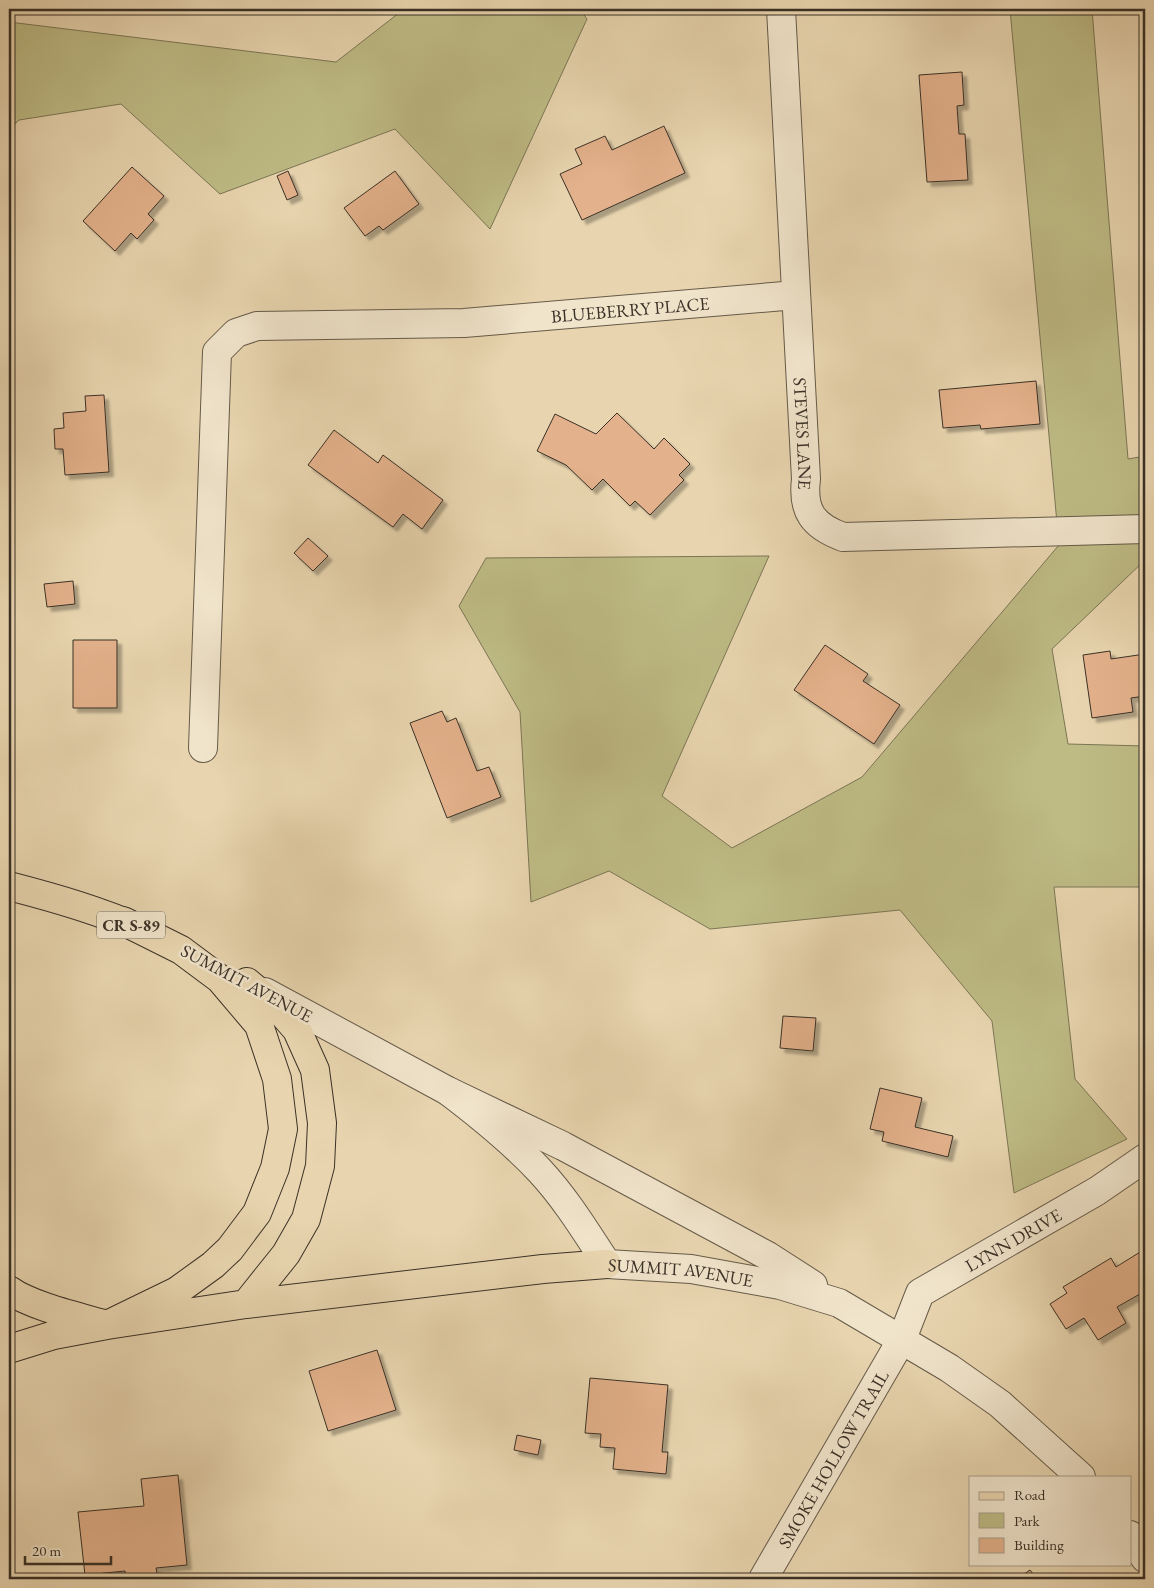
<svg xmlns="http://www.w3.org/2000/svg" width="1154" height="1588" font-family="'EB Garamond',serif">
	<defs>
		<filter id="shadow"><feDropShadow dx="4.5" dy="4.5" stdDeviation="1" flood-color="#0004"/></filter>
	</defs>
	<rect width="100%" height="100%" fill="#e8d5af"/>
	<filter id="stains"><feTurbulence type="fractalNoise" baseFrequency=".004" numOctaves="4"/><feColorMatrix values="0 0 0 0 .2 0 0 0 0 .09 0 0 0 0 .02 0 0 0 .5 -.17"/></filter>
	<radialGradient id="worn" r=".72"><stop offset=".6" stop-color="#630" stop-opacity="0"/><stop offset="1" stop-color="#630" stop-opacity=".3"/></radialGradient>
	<path fill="#bebb85" stroke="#7c7656" d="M404,9H580L587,19L490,229L395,129L220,194L121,104L19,120L9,130V22L336,62Z
		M1010,9H1092L1128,459L1145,456V560L1052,649L1068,744L1145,746V887H1054L1075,1079L1127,1139L1014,1193L992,1021L900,910L710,929L609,871L531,902L520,712L459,606L486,558L769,556L662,796L732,848L862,777L1059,545Z"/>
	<path fill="#e3b18b" stroke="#3a3127" filter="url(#shadow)" d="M962,72L964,105L957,106L959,134H965L968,180L927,182L919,75Z
		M664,126L685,173L582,220L560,174L582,164L575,149L605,136L612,150Z
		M132,167L164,196L148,214L154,220L137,239L131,233L115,251L83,221Z
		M288,171L298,195L287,200L277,176Z
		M395,171L419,204L383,230L379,226L365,236L344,208Z
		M1036,381L1040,424L981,429L980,425L943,428L939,390Z
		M104,395L109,472L65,475L63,449H55L54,429L64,428L63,413L86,411L85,396Z
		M617,413L654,449L664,438L690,464L679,475L684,480L650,515L635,501L630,506L603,479L592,490L566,465L537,451L555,414L596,434Z
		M334,430L378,463L383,455L443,500L422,529L403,514L393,527L308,465Z
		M308,538L328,556L313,571L294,553Z
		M73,581L75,604L47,607L44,584Z
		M73,640H117V708H73Z
		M825,645L868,674L863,681L900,705L874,744L794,690Z
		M1110,651L1111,659L1145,654V696L1131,698L1133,712L1092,718L1083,655Z
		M442,711L447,722L456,718L477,771L489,767L501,797L447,818L410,723Z
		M783,1016L816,1018L813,1051L780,1048Z
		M880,1088L922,1098L915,1127L953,1136L948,1157L882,1141L884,1132L870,1129Z
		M1145,1249V1302L1140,1294L1117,1307L1126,1323L1098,1340L1084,1318L1066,1329L1050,1304L1067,1293L1063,1287L1111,1258L1116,1267Z
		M377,1350L396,1410L328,1431L309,1371Z
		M590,1378L668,1385L662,1452H668L666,1474L613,1469L615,1448L600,1447L601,1434L585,1433Z
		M517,1435L541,1440L538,1455L514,1450Z
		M178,1475L187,1565L156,1568L157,1573L153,1579H130L126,1576L125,1571L85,1575L78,1512L144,1506L141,1479Z
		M1030,1570L1037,1579H1017Z"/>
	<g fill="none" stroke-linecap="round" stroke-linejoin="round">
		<defs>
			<g id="minor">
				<path id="s1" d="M781,9L806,479C802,511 813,526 843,537L1145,529"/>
				<path id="s2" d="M203,748L217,352L236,333L257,326L464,323L796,295"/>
				<path d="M265,992L448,1091L563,1146L768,1256L813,1285"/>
				<path id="s3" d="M448,1091C481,1116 512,1141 540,1171C566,1199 586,1232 607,1264L691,1269L780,1285L839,1303L949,1368L1000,1404L1081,1477"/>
				<path d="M1130,1535L1145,1558"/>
				<path id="s4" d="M763,1579L902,1339L920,1293L1097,1191L1145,1158"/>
			</g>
			<path id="major" d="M9,886C55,898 101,911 145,931"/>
			<path id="highway" d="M9,1290C31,1306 79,1317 107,1325L177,1291L213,1265L230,1249L257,1213L275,1168L283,1129L277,1079L259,1025L220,979L181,950L123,921
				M246,1304L286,1254L306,1219L320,1166L322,1123L315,1070L297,1030L278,1008L247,982
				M9,1349L54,1335L107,1325L246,1304L543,1269L607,1264"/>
		</defs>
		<use href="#minor" stroke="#665a49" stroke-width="30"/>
		<use href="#major" stroke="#3a3127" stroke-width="30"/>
		<use href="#highway" stroke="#3a3127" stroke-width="30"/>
		<use href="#minor" stroke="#f0e4cb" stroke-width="28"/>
		<use href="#major" stroke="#e8d5af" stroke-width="28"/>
		<use href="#highway" stroke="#e8d5af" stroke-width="28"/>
	</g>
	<g text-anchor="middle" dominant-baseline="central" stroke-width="5" stroke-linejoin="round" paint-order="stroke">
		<rect fill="#f0e4cb" stroke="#716758" stroke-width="1" x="97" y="911.5" width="68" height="27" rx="4"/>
		<g font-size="16" font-weight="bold" fill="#3a3127">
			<text x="131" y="925">CR S-89</text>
		</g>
		<g font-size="18" fill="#3a3127" stroke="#f0e4cb">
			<text stroke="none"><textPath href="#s2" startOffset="819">BLUEBERRY PLACE</textPath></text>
			<text stroke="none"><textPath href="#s1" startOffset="425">STEVES LANE</textPath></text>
			<text transform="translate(247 983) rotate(28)">SUMMIT AVENUE</text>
			<text stroke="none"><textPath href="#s4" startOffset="434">LYNN DRIVE</textPath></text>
			<text stroke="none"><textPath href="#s3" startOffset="311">SUMMIT AVENUE</textPath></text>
			<text stroke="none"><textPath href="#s4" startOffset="139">SMOKE HOLLOW TRAIL</textPath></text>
		</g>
	</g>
	<rect width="1154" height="1588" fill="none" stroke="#e8d5af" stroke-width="30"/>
	<rect x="10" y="10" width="1134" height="1568" fill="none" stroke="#3a3127" stroke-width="2.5"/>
	<rect x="15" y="15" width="1124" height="1558" fill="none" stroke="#3a3127"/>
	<rect x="969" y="1476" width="162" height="90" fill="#f0e4cb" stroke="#a79c89"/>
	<rect x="979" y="1492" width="25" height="8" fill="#e8d5af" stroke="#a79c89"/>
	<text x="1014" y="1500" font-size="15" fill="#3a3127">Road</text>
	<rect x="979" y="1513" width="25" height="15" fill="#bebb85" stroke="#a79c89"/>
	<text x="1014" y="1526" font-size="15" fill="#3a3127">Park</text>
	<rect x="979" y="1538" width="25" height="15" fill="#e3b18b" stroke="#a79c89"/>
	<text x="1014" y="1550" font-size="15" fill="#3a3127">Building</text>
	<path d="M25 1556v8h86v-8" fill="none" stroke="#3a3127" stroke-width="2.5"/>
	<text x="32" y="1556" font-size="15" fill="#3a3127" stroke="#f0e4cb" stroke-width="4" paint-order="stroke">20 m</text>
	<rect width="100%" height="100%" filter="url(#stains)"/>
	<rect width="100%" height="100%" fill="url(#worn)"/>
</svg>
